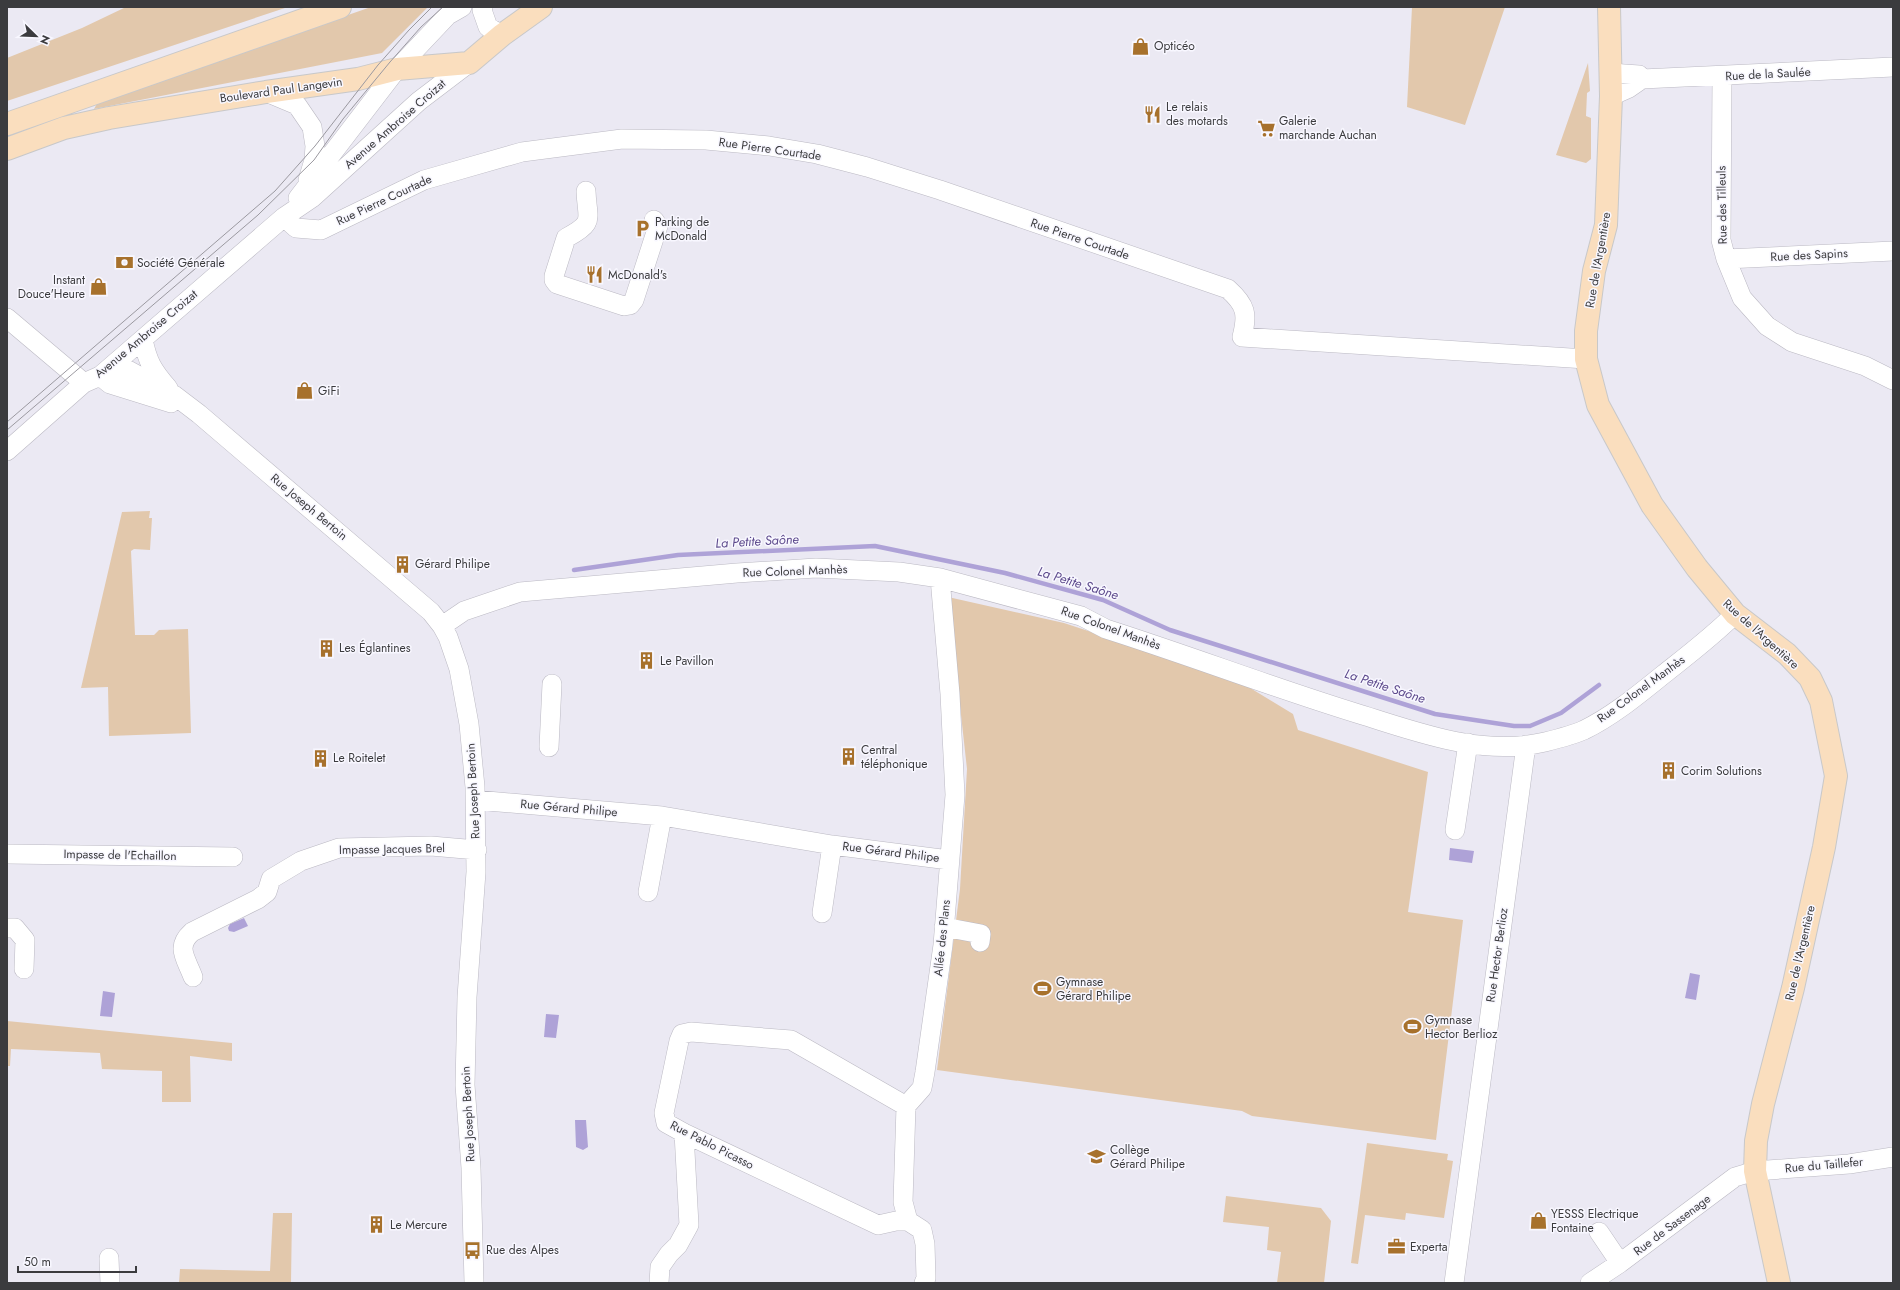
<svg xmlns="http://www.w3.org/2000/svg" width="1900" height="1290" font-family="Jost,sans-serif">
	<rect width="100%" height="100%" fill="#ebe9f3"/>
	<path fill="#e2c8ac" d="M126,7H288L7,101V58L82,28Z
		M371,7H428L382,53L94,109L98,102Z
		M1412,7H1505L1465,125L1407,107Z
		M1588,63L1590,91L1587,93L1586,116L1591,118V159L1586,163L1556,155Z
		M150,511L149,518H152L150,550L134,549L131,551L135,635H154L159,630L188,629L191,733L109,736L108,687L81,688L122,512Z
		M948,597L1064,623L1237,680L1293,714L1298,730L1428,772L1408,912L1463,920L1436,1140L1252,1116L1242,1111L937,1070L960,889L967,769Z
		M7,1021L232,1043V1061L190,1056L191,1102H162V1071L102,1069L100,1053L11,1049L10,1066H7Z
		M1367,1143L1448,1154L1447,1160L1453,1161L1444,1218L1406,1213L1405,1220L1365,1215L1358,1264L1351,1263Z
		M1226,1196L1321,1208L1331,1221L1324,1283H1277L1281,1252L1267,1250L1269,1227L1223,1222Z
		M273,1213H292L291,1283H179L180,1269L270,1271Z"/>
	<path fill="#aea2d7" d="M1450,848L1474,851L1472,863L1449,860Z
		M244,918L248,926L234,932L229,931L228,928L230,924Z
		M1690,973L1700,975L1696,1000L1685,998Z
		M103,991L115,993L112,1017L100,1016Z
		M546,1014L559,1015L556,1038L544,1037Z
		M575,1120H586L588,1147L583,1150L576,1147Z"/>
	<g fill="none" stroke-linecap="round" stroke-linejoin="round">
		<path stroke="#aea2d7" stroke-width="4.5" d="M574,570L678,555L875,546L1005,573L1103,600L1170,630L1435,714L1514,726H1530L1561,713L1599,685"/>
		<defs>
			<path id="minor" d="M483,7L482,10L488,27L502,35
				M1610,73L1639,75L1642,79
				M1722,76L1721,240L1726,259L1742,298L1767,326L1792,342L1865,366L1893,380
				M266,92L297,105L312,127L315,146L314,160L308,180
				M1611,96L1629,88L1642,79L1893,67
				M586,191C587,220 596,222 566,238L554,276V280L557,284L624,306L630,305L634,300L658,226L654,220
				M298,198L397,69L448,15L462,7
				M284,217L296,228L321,230L424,180L522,152L622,139L706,140L769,146L817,154L867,167L940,190L1228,289C1246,305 1248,314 1242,337L1586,359
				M1726,259L1893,251
				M7,318L84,383
				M143,339C147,361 153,371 168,388
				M107,370H128L174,395L199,414L431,612L442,626L448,637L459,669L469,724L475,787L476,872L467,997L465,1085L471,1168L474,1283
				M100,376L110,384L171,403
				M7,451L84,383L100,376L107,370L284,217L312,198L419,101L469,63
				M442,626L464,611L520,592L737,573L816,568L899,572L940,578L1081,616L1106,629C1191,656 1274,688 1359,714C1418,732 1481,757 1545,742C1557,739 1573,735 1584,730C1613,716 1639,694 1664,674C1688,655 1713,636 1735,614
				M549,747L552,684
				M476,800L662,816L832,845L949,860
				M1455,830L1468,743
				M7,854L233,857
				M648,892L662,816
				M822,913L832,845
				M944,927L981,934L980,942
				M7,928H15L25,940L24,969
				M193,977C186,958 175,947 192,932L258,899L267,892L271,879L301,861L339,848L431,846L477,850
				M906,1106L791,1040L691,1032L682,1034L679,1041L664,1113L666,1123L684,1133L878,1225L896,1221H908
				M1599,1232L1620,1263
				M109,1258L110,1283
				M659,1283L660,1267L669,1254L678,1245L689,1225L684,1133
				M924,1283L926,1278L925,1244L922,1230L908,1221L903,1202L906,1106L922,1088L925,1072L943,945L955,795L950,694L940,578
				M1454,1283L1526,745
				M1590,1283L1620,1263L1735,1177L1755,1171L1849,1164L1893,1157"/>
			<path id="major" d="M1609,7L1611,96L1606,225L1594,271L1586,331V359L1598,405L1652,505L1697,568L1735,614L1787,654L1810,678L1821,701L1836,776L1824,847L1793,988L1763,1104L1756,1141L1755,1171L1779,1283
				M7,124L340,7
				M7,149L64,128L109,118L266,92L358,79L397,69L469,63L502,35L541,7"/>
		</defs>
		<use href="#minor" stroke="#bbb9c3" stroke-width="20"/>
		<use href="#major" stroke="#c8c8c9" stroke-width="24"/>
		<use href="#minor" stroke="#fff" stroke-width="19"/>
		<use href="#major" stroke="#fadebe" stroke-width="22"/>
		<path stroke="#9b99a0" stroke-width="1" d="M7,422L275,191L315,146L378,65L409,30L432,7
			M7,430L258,215L314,160L343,119L390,62L421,27L443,7"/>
	</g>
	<defs>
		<symbol id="shop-bare" viewBox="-9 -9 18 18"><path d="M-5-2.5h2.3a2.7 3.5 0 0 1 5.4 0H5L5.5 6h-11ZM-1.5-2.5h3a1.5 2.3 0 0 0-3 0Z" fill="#a7712c" stroke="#f8f7ff" stroke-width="2.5" paint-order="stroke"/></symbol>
		<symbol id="restaurant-bare" viewBox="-9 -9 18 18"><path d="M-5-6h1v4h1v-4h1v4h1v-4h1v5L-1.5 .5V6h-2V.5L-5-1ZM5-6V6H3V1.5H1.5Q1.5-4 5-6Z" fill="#a7712c" stroke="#f8f7ff" stroke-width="2.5" paint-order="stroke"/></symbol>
		<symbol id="supermarket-bare" viewBox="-9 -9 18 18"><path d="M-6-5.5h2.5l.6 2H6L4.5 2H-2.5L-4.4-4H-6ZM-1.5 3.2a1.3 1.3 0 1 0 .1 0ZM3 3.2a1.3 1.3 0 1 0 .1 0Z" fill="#a7712c" stroke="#f8f7ff" stroke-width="2.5" paint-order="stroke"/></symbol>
		<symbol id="parking-bare" viewBox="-9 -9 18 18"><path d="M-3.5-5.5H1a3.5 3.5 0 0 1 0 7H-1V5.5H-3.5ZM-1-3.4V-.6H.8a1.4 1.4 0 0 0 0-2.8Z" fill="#a7712c" stroke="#f8f7ff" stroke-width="2.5" paint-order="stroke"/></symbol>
		<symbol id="bank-bare" viewBox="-9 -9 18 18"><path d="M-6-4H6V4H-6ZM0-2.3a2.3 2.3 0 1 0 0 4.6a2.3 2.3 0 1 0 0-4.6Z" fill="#a7712c" stroke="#f8f7ff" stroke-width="2.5" paint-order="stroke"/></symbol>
		<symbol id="building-bare" viewBox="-9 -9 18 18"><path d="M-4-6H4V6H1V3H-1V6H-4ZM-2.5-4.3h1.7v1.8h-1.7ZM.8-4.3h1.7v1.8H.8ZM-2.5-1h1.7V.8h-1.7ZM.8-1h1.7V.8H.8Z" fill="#a7712c" stroke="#f8f7ff" stroke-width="2.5" paint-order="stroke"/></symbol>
		<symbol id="stadium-bare" viewBox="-9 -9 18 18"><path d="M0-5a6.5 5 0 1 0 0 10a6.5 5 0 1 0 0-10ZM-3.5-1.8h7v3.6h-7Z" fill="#a7712c" stroke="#f8f7ff" stroke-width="2.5" paint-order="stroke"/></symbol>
		<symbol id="school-bare" viewBox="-9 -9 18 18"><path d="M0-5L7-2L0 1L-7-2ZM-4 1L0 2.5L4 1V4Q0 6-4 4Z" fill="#a7712c" stroke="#f8f7ff" stroke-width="2.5" paint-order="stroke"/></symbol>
		<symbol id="office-bare" viewBox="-9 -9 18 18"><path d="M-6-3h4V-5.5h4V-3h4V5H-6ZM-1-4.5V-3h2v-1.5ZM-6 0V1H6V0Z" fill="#a7712c" stroke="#f8f7ff" stroke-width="2.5" paint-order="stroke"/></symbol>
		<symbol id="bus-bare" viewBox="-9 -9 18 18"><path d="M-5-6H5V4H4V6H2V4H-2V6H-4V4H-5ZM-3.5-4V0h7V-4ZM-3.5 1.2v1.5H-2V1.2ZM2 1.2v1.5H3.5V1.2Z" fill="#a7712c" stroke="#f8f7ff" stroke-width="2.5" paint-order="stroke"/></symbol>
	</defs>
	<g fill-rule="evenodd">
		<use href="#shop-bare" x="1128" y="34" width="25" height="25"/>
		<use href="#restaurant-bare" x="1140" y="102" width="25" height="25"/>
		<use href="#supermarket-bare" x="1254" y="116" width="25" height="25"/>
		<use href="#parking-bare" x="630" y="216" width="25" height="25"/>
		<use href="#bank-bare" x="112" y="250" width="25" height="25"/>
		<use href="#restaurant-bare" x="582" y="262" width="25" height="25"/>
		<use href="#shop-bare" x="86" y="274" width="25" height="25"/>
		<use href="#shop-bare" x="292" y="378" width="25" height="25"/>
		<use href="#building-bare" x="390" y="552" width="25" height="25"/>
		<use href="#building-bare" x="314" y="636" width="25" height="25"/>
		<use href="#building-bare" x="634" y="648" width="25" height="25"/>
		<use href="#building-bare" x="836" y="744" width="25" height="25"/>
		<use href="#building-bare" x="308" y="746" width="25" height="25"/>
		<use href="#building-bare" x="1656" y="758" width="25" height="25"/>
		<use href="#stadium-bare" x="1030" y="976" width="25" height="25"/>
		<use href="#stadium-bare" x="1400" y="1014" width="25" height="25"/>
		<use href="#school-bare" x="1084" y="1144" width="25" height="25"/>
		<use href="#shop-bare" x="1526" y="1208" width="25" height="25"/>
		<use href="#building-bare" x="364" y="1212" width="25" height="25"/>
		<use href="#office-bare" x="1384" y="1234" width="25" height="25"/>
		<use href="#bus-bare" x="460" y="1238" width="25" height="25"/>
	</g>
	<g text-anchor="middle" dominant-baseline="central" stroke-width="3" stroke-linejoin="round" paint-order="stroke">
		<g font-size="12" fill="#3b3b3e" stroke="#f8f7ff" text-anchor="start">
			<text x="1154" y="46">Opticéo</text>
			<text x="1166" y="107">Le relais<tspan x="1166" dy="14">des motards</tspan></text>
			<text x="1279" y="121">Galerie<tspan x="1279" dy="14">marchande Auchan</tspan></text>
			<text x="655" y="222">Parking de<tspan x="655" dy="14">McDonald</tspan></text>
			<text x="137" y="263">Société Générale</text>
			<text x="608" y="275">McDonald's</text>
			<text x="85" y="280" text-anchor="end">Instant<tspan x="85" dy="14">Douce'Heure</tspan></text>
			<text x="318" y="391">GiFi</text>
			<text x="415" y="564">Gérard Philipe</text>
			<text x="339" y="648">Les Églantines</text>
			<text x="660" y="661">Le Pavillon</text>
			<text x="861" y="750">Central<tspan x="861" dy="14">téléphonique</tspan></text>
			<text x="333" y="758">Le Roitelet</text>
			<text x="1681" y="771">Corim Solutions</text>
			<text x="1056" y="982">Gymnase<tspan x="1056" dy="14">Gérard Philipe</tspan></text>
			<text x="1425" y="1020">Gymnase<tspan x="1425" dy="14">Hector Berlioz</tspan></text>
			<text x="1110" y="1150">Collège<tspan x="1110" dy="14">Gérard Philipe</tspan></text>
			<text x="1551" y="1214">YESSS Electrique<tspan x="1551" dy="14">Fontaine</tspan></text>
			<text x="390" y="1225">Le Mercure</text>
			<text x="1410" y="1247">Experta</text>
			<text x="486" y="1250">Rue des Alpes</text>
		</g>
		<g font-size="12" fill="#3b3b3e" stroke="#f8f7ff">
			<text transform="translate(1768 74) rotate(-3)">Rue de la Saulée</text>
			<text transform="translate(281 90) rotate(-8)">Boulevard Paul Langevin</text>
			<text transform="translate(395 124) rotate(-41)">Avenue Ambroise Croizat</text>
			<text transform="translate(770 149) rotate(8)">Rue Pierre Courtade</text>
			<text transform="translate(384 200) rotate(-25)">Rue Pierre Courtade</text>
			<text transform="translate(1722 205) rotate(-91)">Rue des Tilleuls</text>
			<text transform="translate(1080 239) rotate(19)">Rue Pierre Courtade</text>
			<text transform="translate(1809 255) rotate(-3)">Rue des Sapins</text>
			<text transform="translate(1598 260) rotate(-80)">Rue de l'Argentière</text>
			<text transform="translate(146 334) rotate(-40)">Avenue Ambroise Croizat</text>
			<text transform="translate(309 507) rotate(40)">Rue Joseph Bertoin</text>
			<text transform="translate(795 571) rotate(-2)">Rue Colonel Manhès</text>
			<text transform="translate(1111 628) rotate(20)">Rue Colonel Manhès</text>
			<text transform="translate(1761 634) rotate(42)">Rue de l'Argentière</text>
			<text transform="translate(1641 689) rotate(-36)">Rue Colonel Manhès</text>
			<text transform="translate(473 791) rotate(-93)">Rue Joseph Bertoin</text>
			<text transform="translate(569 808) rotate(5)">Rue Gérard Philipe</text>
			<text transform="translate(392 849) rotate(-1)">Impasse Jacques Brel</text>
			<text transform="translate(891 852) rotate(7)">Rue Gérard Philipe</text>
			<text transform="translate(120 855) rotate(1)">Impasse de l'Echaillon</text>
			<text transform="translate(942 938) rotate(-84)">Allée des Plans</text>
			<text transform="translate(1800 953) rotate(-77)">Rue de l'Argentière</text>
			<text transform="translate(1497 955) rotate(-82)">Rue Hector Berlioz</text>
			<text transform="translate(468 1114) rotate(-93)">Rue Joseph Bertoin</text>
			<text transform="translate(712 1145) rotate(27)">Rue Pablo Picasso</text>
			<text transform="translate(1824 1165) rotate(-5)">Rue du Taillefer</text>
			<text transform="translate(1672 1225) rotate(-37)">Rue de Sassenage</text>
		</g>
		<g font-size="13" font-style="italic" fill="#5d4a8c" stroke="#f8f7ff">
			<text transform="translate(757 541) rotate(-3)">La Petite Saône</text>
			<text transform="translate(1078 583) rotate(17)">La Petite Saône</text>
			<text transform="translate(1385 686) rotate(18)">La Petite Saône</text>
		</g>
	</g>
	<rect width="1900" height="1290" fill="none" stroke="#3b3b3e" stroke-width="16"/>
	<g transform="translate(36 36) rotate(113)" stroke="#f8f7ff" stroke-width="3" paint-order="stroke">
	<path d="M0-3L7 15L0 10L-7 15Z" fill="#3b3b3e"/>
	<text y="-6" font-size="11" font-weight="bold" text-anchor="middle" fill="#3b3b3e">N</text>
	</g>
	<path d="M18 1266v6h118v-6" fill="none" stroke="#3b3b3e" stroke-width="2"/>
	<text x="24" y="1266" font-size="12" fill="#3b3b3e" stroke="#f8f7ff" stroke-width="3" paint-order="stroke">50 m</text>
</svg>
